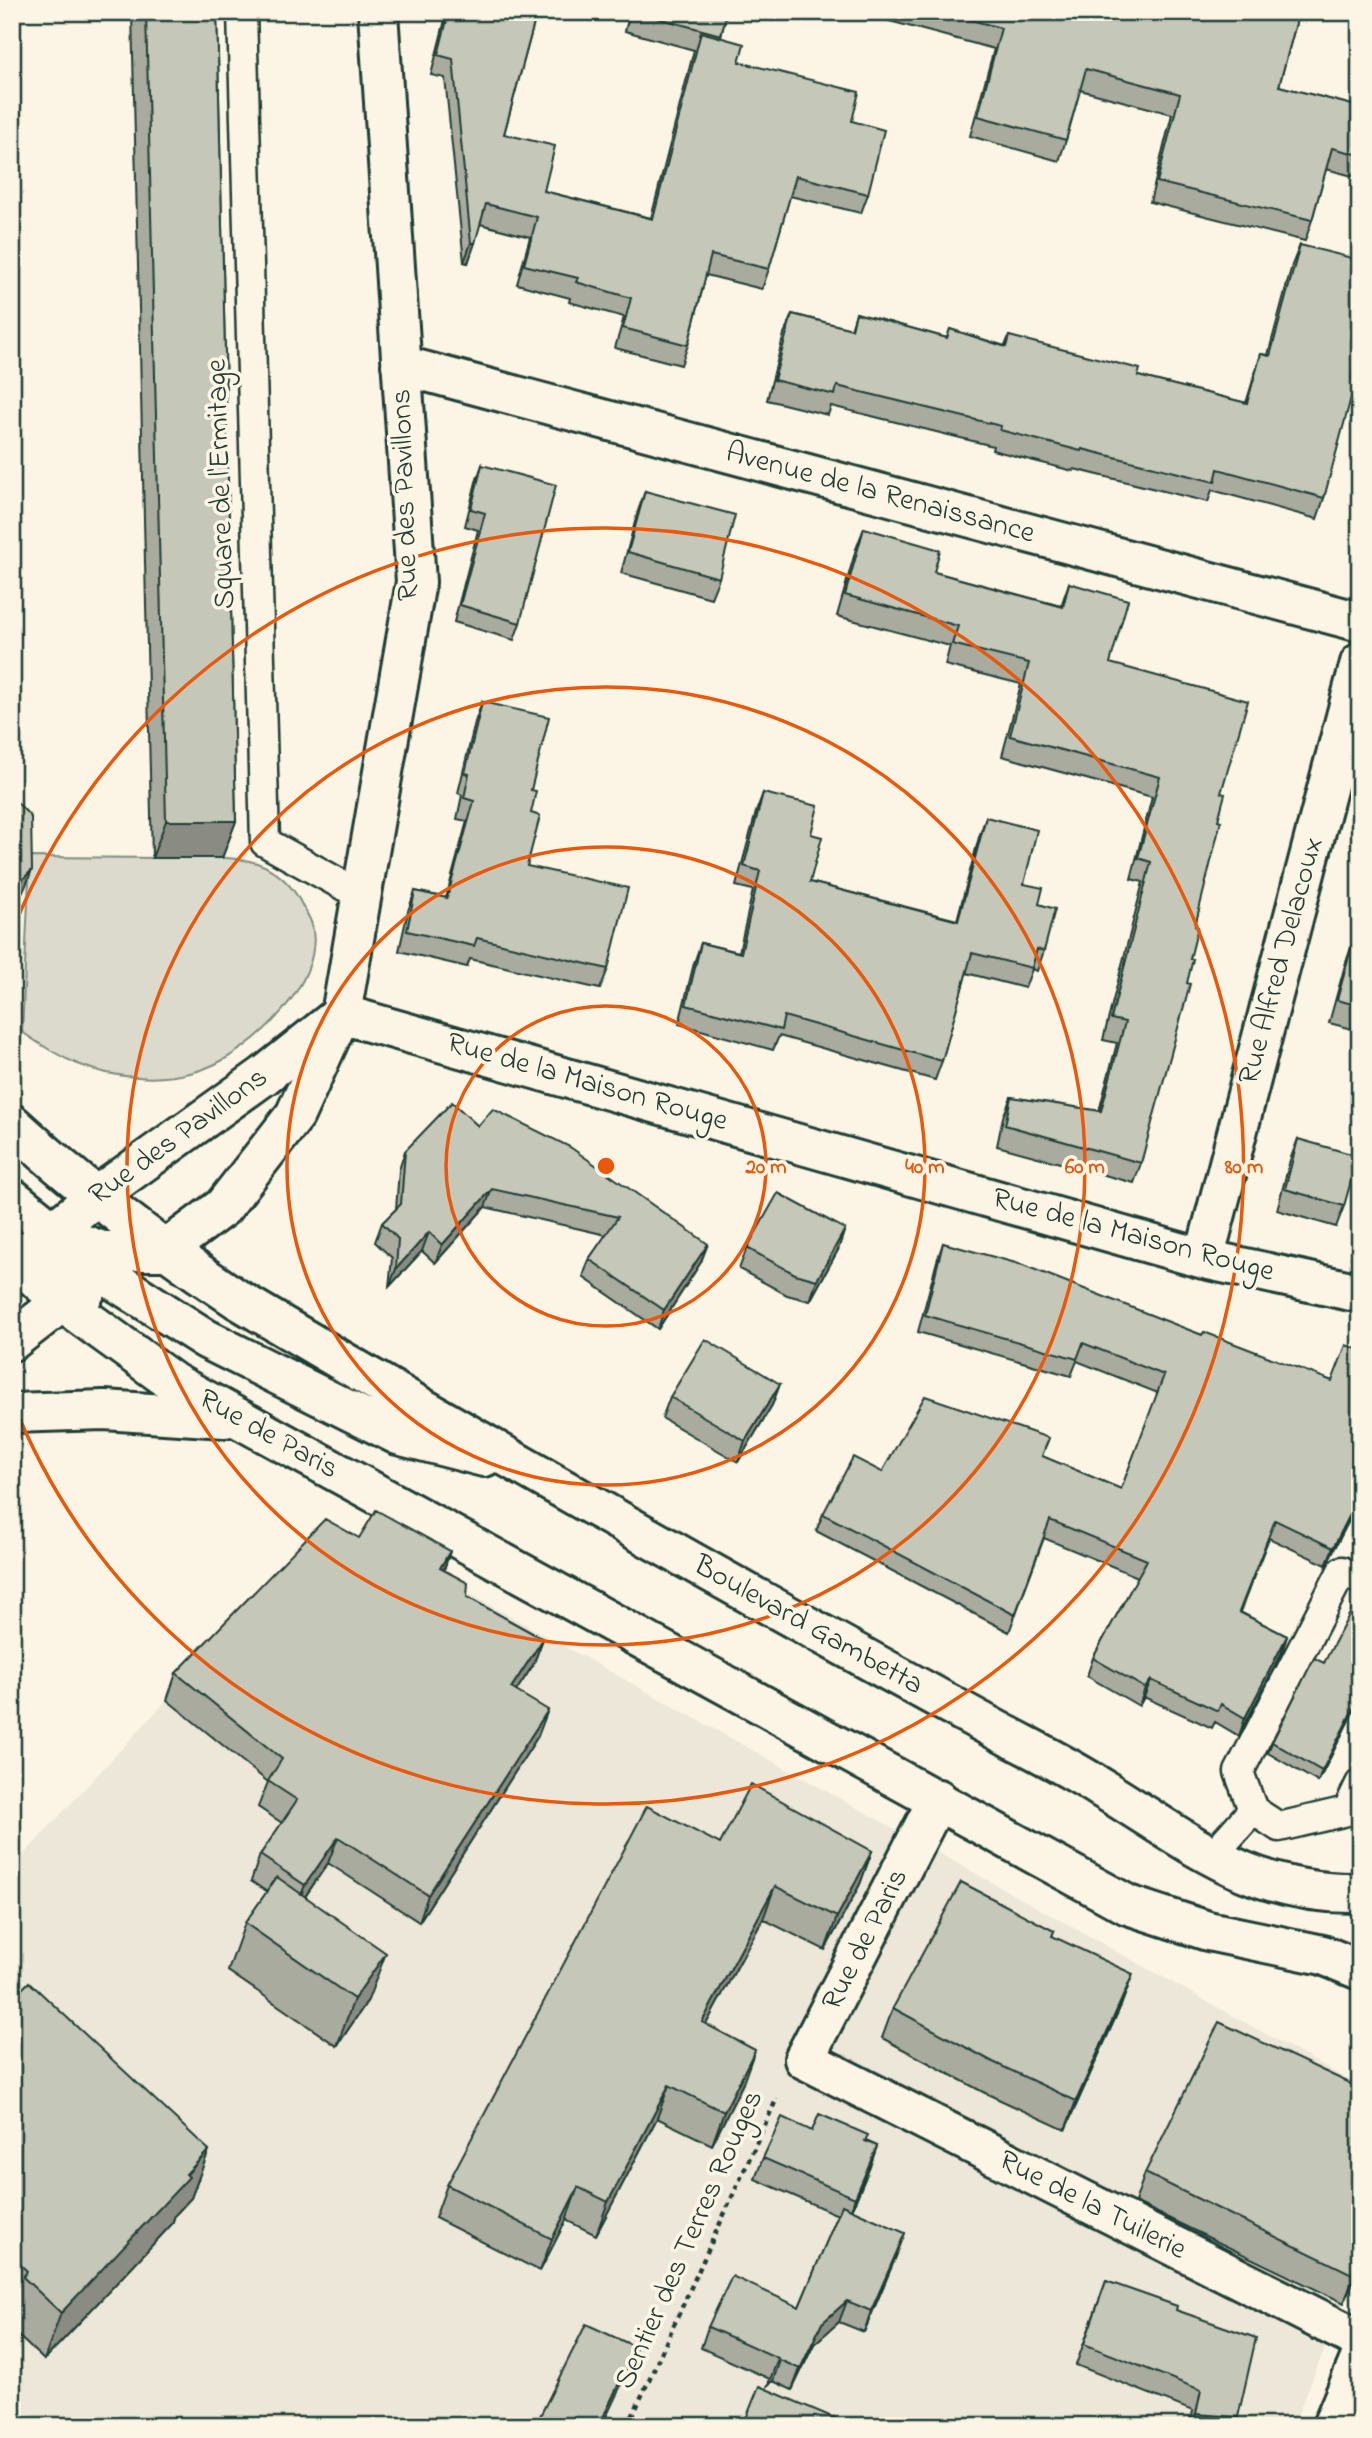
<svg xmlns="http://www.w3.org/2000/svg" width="1372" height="2438" font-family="'Indie Flower',sans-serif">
	<rect width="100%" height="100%" fill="#fcf5e5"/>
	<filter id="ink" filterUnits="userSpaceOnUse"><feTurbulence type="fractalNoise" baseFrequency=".0143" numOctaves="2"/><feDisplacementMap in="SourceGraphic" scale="14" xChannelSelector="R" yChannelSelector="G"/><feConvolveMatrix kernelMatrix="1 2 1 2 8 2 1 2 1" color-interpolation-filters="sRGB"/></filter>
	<g filter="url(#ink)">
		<path fill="#ece7d8" d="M367,1537L1360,2086V2264L1293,2426H12V1867L167,1700Z"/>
		<path fill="#dcdacc" stroke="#7e8c80" stroke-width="2" d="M30,857C76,857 122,858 168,858C197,858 229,855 257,863C275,869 292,885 300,901C304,909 310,917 312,925C326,982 253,1050 206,1068C186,1076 158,1079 138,1077C92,1075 59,1058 22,1032Z"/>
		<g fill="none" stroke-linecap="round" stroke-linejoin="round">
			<defs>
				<path id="lane" d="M242,12L265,842L364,897
					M1360,1579L1342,1571L1239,1772L1253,1810L1279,1827L1347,1811L1360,1784
					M1211,1857L1253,1810"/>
				<path id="street" d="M401,365L1360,622
					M341,1014L1204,1259L1360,1293
					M95,1197L265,1075L334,1020
					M12,1198L53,1231L71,1240L102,1251H164L223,1207L295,1115L341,1014L416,582L378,12
					M1204,1259L1360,663
					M938,1799L804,2059L1360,2340"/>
				<path id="secondary" d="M12,1124C83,1189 157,1246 237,1299C489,1449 744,1593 1002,1733C1036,1751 1071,1768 1103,1789C1192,1843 1249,1895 1360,1893
					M12,1257L62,1302L174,1383L1128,1905L1208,1931L1323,1955L1360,1970
					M17,1261L112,1279L206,1339L398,1435L484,1457
					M12,1265L95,1197
					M12,1341L62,1302L85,1292
					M12,1413L104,1410L225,1418
					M1332,2426L1360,2359"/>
			</defs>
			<use href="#lane" stroke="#1f3d34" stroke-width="33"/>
			<use href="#street" stroke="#1f3d34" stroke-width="44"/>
			<use href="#secondary" stroke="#1f3d34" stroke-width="44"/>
			<path stroke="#1f3d34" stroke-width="4.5" stroke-dasharray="5 5" stroke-linecap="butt" d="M628,2426L777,2098"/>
			<use href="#lane" stroke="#fcf5e5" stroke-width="28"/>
			<use href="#street" stroke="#fcf5e5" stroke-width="38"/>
			<use href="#secondary" stroke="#fcf5e5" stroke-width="38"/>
		</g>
		<path fill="#a9ab9f" stroke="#1f3d34" stroke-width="2" d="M132,12H217L236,821L222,858H152Z
			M447,12H537L504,134L544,191L651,218L694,50L625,31L630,12H727L721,37L739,62L852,121L868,194L861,213L790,196L769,269L762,289L706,275L688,345L681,365L615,348L624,317L569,302L570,298L517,284L530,237L480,224L468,263L464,262L445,78L431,75Z
			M856,12H1299L1279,86L1360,107V178L1326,169L1312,220L1305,241L1150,202L1172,114L1080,90L1066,140L1059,161L970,136L994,49Z
			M1300,245L1352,378L1324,498L1317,519L1212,490L1208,502L1074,469L1073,471L992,450L993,446L831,406L828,415L767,400L784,334L792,314L851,329L856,313L947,338L950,329L1005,346L1009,336L1138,376L1246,403L1261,354L1268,355L1292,265Z
			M482,465L520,623L514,640L454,622L478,530L465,526L476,482Z
			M645,491L719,578L711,598L621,573L638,511Z
			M864,528L934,572L1061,606L1069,583L1110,663L1221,793L1218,820L1195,926L1141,1163L1134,1183L997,1146L1003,1117L1011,1097L1099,1111L1117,1043L1103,1040L1143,882L1131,879L1152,797L1002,756L1021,684L945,665L950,646L837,616L856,549Z
			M482,702L531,790L527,866L608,969L600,989L470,959L467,967L399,951L408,911L415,891L446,898L467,821L457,819L462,795L458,793L475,722Z
			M763,793L811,834L810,882L957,920L979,837L986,817L1024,884L1039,904L1044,951L1037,971L1032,969L1025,988L966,973L942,1061L935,1080L779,1036L773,1050L679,1024L694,963L701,943L739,952L753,890L736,886L756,812Z
			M1353,942L1360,944V1031L1329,1023L1345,965Z
			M478,1126L701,1262L658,1329L583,1277L589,1259L606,1235L485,1207L435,1263L422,1251L389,1287L392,1258L375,1242L382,1223L396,1209L399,1170L405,1151Z
			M1298,1139L1344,1206L1336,1227L1277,1210L1290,1160Z
			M1360,1225V1260L1351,1258Z
			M943,1243L1332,1381L1360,1350V1508L1356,1507L1326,1565L1269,1538L1240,1612L1287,1636L1281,1654L1239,1736L1215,1722L1212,1728L1144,1697L1139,1706L1087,1676L1093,1658L1138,1577L1044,1538L1009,1632L816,1531L823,1514L882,1472L1042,1456L1121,1489L1158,1393L1077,1361L1071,1376L918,1332L937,1261Z
			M747,1248L838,1250L810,1301L787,1295L739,1269Z
			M780,1384L772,1405L738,1462L662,1418L670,1397Z
			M359,1538L450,1551L444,1570L467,1597L543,1639L533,1665L516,1691L538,1736L419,1922L328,1863L305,1897L368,2000L337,2046L228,1971L245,1923L267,1892L251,1881L260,1855L282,1823L258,1807L268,1782L167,1700L176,1673Z
			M1324,1663L1360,1698L1318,1782L1268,1753L1272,1742Z
			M720,1844L872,1851L860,1884L825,1950L763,1919L706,2024L743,2083L712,2145L657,2118L596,2235L566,2220L540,2271L435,2218L447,2185Z
			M1054,1931L1052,1936L1122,2003L1065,2130L983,2092L882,2038L893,2008Z
			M12,1999L209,2150L191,2198L175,2215L172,2224L44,2360L12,2330Z
			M1360,2088V2265L1344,2303L1135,2202L1145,2173Z
			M812,2131L866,2141L877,2146L851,2209L897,2254L864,2332L839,2322L814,2344L792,2390L773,2381L768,2385L770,2379L701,2348L708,2327L799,2307L838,2215L755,2179L763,2158Z
			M1106,2281L1176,2310L1235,2426H1190L1193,2411L1076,2365Z"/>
		<path fill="#8a8b82" stroke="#1f3d34" stroke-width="2" d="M471,243H475L468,263L464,262Z
			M166,821H236L222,858H152Z
			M32,870L24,890L12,903V890Z
			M492,1189L485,1207L435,1263L442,1245Z
			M845,1229L838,1250L810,1301L817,1280Z
			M429,1232L422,1251L389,1287L396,1269Z
			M708,1244L701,1262L658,1329L664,1310Z
			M780,1384L772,1405L738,1462L745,1441Z
			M1360,1495L1356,1507L1326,1565L1333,1548Z
			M450,1551L441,1577L440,1568Z
			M1287,1636L1281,1654L1239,1736L1245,1718Z
			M543,1639L533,1665L501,1714L511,1688Z
			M1151,1680L1144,1697L1139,1706L1145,1688Z
			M1360,1695V1698L1318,1782L1322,1771Z
			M548,1710L538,1736L419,1922L428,1895Z
			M338,1837L328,1863L295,1911L305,1885Z
			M872,1851L860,1884L825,1950L837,1917Z
			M775,1886L763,1919L690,2054L702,2022Z
			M386,1953L368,2000L337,2046L354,1999Z
			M1133,1974L1122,2003L1065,2130L1076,2101Z
			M755,2050L743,2083L712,2145L724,2112Z
			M669,2085L657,2118L596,2235L608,2202Z
			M877,2146L870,2167L848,2219L855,2198Z
			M209,2150L191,2198L175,2215L172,2224L44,2360L61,2313Z
			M578,2187L566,2220L540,2271L552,2239Z
			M905,2233L897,2254L864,2332L871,2311Z
			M1360,2262V2265L1344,2303L1354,2275Z
			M847,2301L839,2322L814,2344L792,2390L800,2369L822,2323Z
			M636,2347L628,2370L602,2426H599Z
			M780,2360L773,2381L768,2385L776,2364Z
			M1196,2414L1238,2417L1235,2426H1192Z"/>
		<path fill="#c5c7b9" stroke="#1f3d34" stroke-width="2" d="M146,12H217L236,821H166Z
			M449,12H537L504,134L555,146L544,191L653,219L701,32L744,44L739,62L859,92L852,121L884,130L868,194L796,176L769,269L711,255L688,345L623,328L631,298L576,282L578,278L524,265L537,217L486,204L475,243H471L453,59L438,55Z
			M635,12H727L721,35Z
			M941,12H1299L1279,86L1360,107V155L1332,148L1312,220L1157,182L1180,94L1086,69L1066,140L978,116L1001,28Z
			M1300,245L1360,260V351L1352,378L1356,379L1324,498L1218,469L1215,482L1082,449L1081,451L1000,430L1001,426L837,386L835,395L774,380L792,314L852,329L856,313L947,338L950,329L1006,347L1009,336L1140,369L1138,376L1247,403L1261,354L1270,356Z
			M482,465L556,485L520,623L460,605L485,513L471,509Z
			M645,491L735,515L719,578L628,552Z
			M864,528L940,550L934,572L1063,607L1069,583L1128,600L1110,663L1248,701L1221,793L1225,794L1218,820L1221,821L1195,926L1198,927L1190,959H1193L1187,983L1190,984L1141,1163L1005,1125L1011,1097L1101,1111L1125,1022L1111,1019L1151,862L1138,858L1160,777L1010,736L1029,663L952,644L958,626L845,595Z
			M482,702L549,717L531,790L536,791L531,813L540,816L527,866L628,888L608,969L477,938L474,946L407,931L415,891L447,898L474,801L464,798L469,774L465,773Z
			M763,793L818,806L811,834L822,837L810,882L958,921L986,817L1037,830L1024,884L1043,888L1039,904L1055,909L1044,951L1037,949L1032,968L972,953L942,1061L784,1016L781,1030L686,1005L701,943L741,953L760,871L744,866Z
			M12,797L31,817L32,870L12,890Z
			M1353,942L1360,944V1006L1337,1000Z
			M452,1102L478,1126L493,1109L570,1147L708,1244L664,1310L589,1259L618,1217L492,1189L442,1245L429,1232L396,1269L398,1239L382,1223L401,1204L405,1151Z
			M1298,1139L1358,1156L1344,1206L1285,1189Z
			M778,1193L845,1229L817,1280L795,1274L747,1248Z
			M1360,1229V1248L1355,1247Z
			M943,1243L1023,1265L1202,1335L1204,1332L1332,1381L1346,1345L1360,1350V1495L1333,1548L1275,1520L1239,1612L1287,1636L1245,1718L1221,1704L1218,1711L1151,1680L1145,1688L1093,1658L1147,1560L1050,1520L1015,1615L823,1514L853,1457L882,1472L925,1396L1049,1438L1042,1456L1121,1489L1164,1375L1083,1343L1077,1359L925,1315Z
			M705,1339L780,1384L745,1441L670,1397Z
			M376,1510L450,1551L440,1568L468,1583L467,1597L543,1639L511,1688L548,1710L428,1895L338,1837L305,1885L260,1855L297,1800L268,1781L282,1759L176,1673L325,1519L359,1538Z
			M1360,1594V1695L1322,1771L1272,1742L1314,1658L1324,1663Z
			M751,1784L872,1851L837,1917L775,1886L702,2022L755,2050L724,2112L669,2085L608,2202L578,2187L552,2239L447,2185L647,1806L720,1844Z
			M277,1877L386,1953L354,1999L245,1923Z
			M961,1882L1054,1931L1052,1936L1133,1974L1076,2101L993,2062L893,2008Z
			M29,1982L209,2150L186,2174L189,2177L61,2313L23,2277L27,2271L12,2257V1999Z
			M1219,2022L1360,2088V2262L1354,2275L1145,2173Z
			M819,2114L868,2135L865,2141L877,2146L855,2198L763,2158L782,2117L812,2131Z
			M842,2205L905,2233L871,2311L847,2301L822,2323L800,2369L780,2360L776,2364L778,2358L708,2327L732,2276L799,2307Z
			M1106,2281L1177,2306L1176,2310L1256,2338L1238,2417L1196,2414L1201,2390L1084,2344Z
			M586,2324L636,2347L599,2426H535Z
			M759,2386L837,2419L835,2426H743Z"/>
	</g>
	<g fill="none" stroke="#e8590c" stroke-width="3.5">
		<circle cx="606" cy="1166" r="160"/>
		<circle cx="606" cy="1166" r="319"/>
		<circle cx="606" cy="1166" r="479"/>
		<path d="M12 932A638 638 0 1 1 12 1400"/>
	</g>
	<g text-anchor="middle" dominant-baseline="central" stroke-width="7" stroke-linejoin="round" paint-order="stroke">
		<g font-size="30" fill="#1f3d34" stroke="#fcf5e5">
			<text transform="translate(222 484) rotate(-92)">Square de l'Ermitage</text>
			<text transform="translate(880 494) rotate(15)">Avenue de la Renaissance</text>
			<text transform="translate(406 495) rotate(-92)">Rue des Pavillons</text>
			<text transform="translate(1282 961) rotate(-75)">Rue Alfred Delacoux</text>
			<text transform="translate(587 1083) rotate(16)">Rue de la Maison Rouge</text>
			<text transform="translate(179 1137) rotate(-36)">Rue des Pavillons</text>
			<text transform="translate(1133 1236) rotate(15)">Rue de la Maison Rouge</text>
			<text transform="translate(268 1435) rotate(29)">Rue de Paris</text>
			<text transform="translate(808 1626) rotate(29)">Boulevard Gambetta</text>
			<text transform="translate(866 1940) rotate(-63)">Rue de Paris</text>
			<text transform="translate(1092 2206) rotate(27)">Rue de la Tuilerie</text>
			<text transform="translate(690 2240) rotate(-66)">Sentier des Terres Rouges</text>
		</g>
	</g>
	<circle cx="606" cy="1166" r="10" fill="#e8590c" stroke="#fcf5e5" stroke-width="3.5"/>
	<g font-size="21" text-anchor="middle" font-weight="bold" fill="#e8590c" stroke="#fcf5e5" stroke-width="7" stroke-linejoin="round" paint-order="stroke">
		<text x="766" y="1173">20 m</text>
		<text x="925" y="1173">40 m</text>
		<text x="1085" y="1173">60 m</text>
		<text x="1244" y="1173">80 m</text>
	</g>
	<rect width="1372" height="2438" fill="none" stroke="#fcf5e5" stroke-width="42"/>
	<rect x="21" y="21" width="1330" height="2396" fill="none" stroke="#1f3d34" stroke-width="2.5" filter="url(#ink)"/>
</svg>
